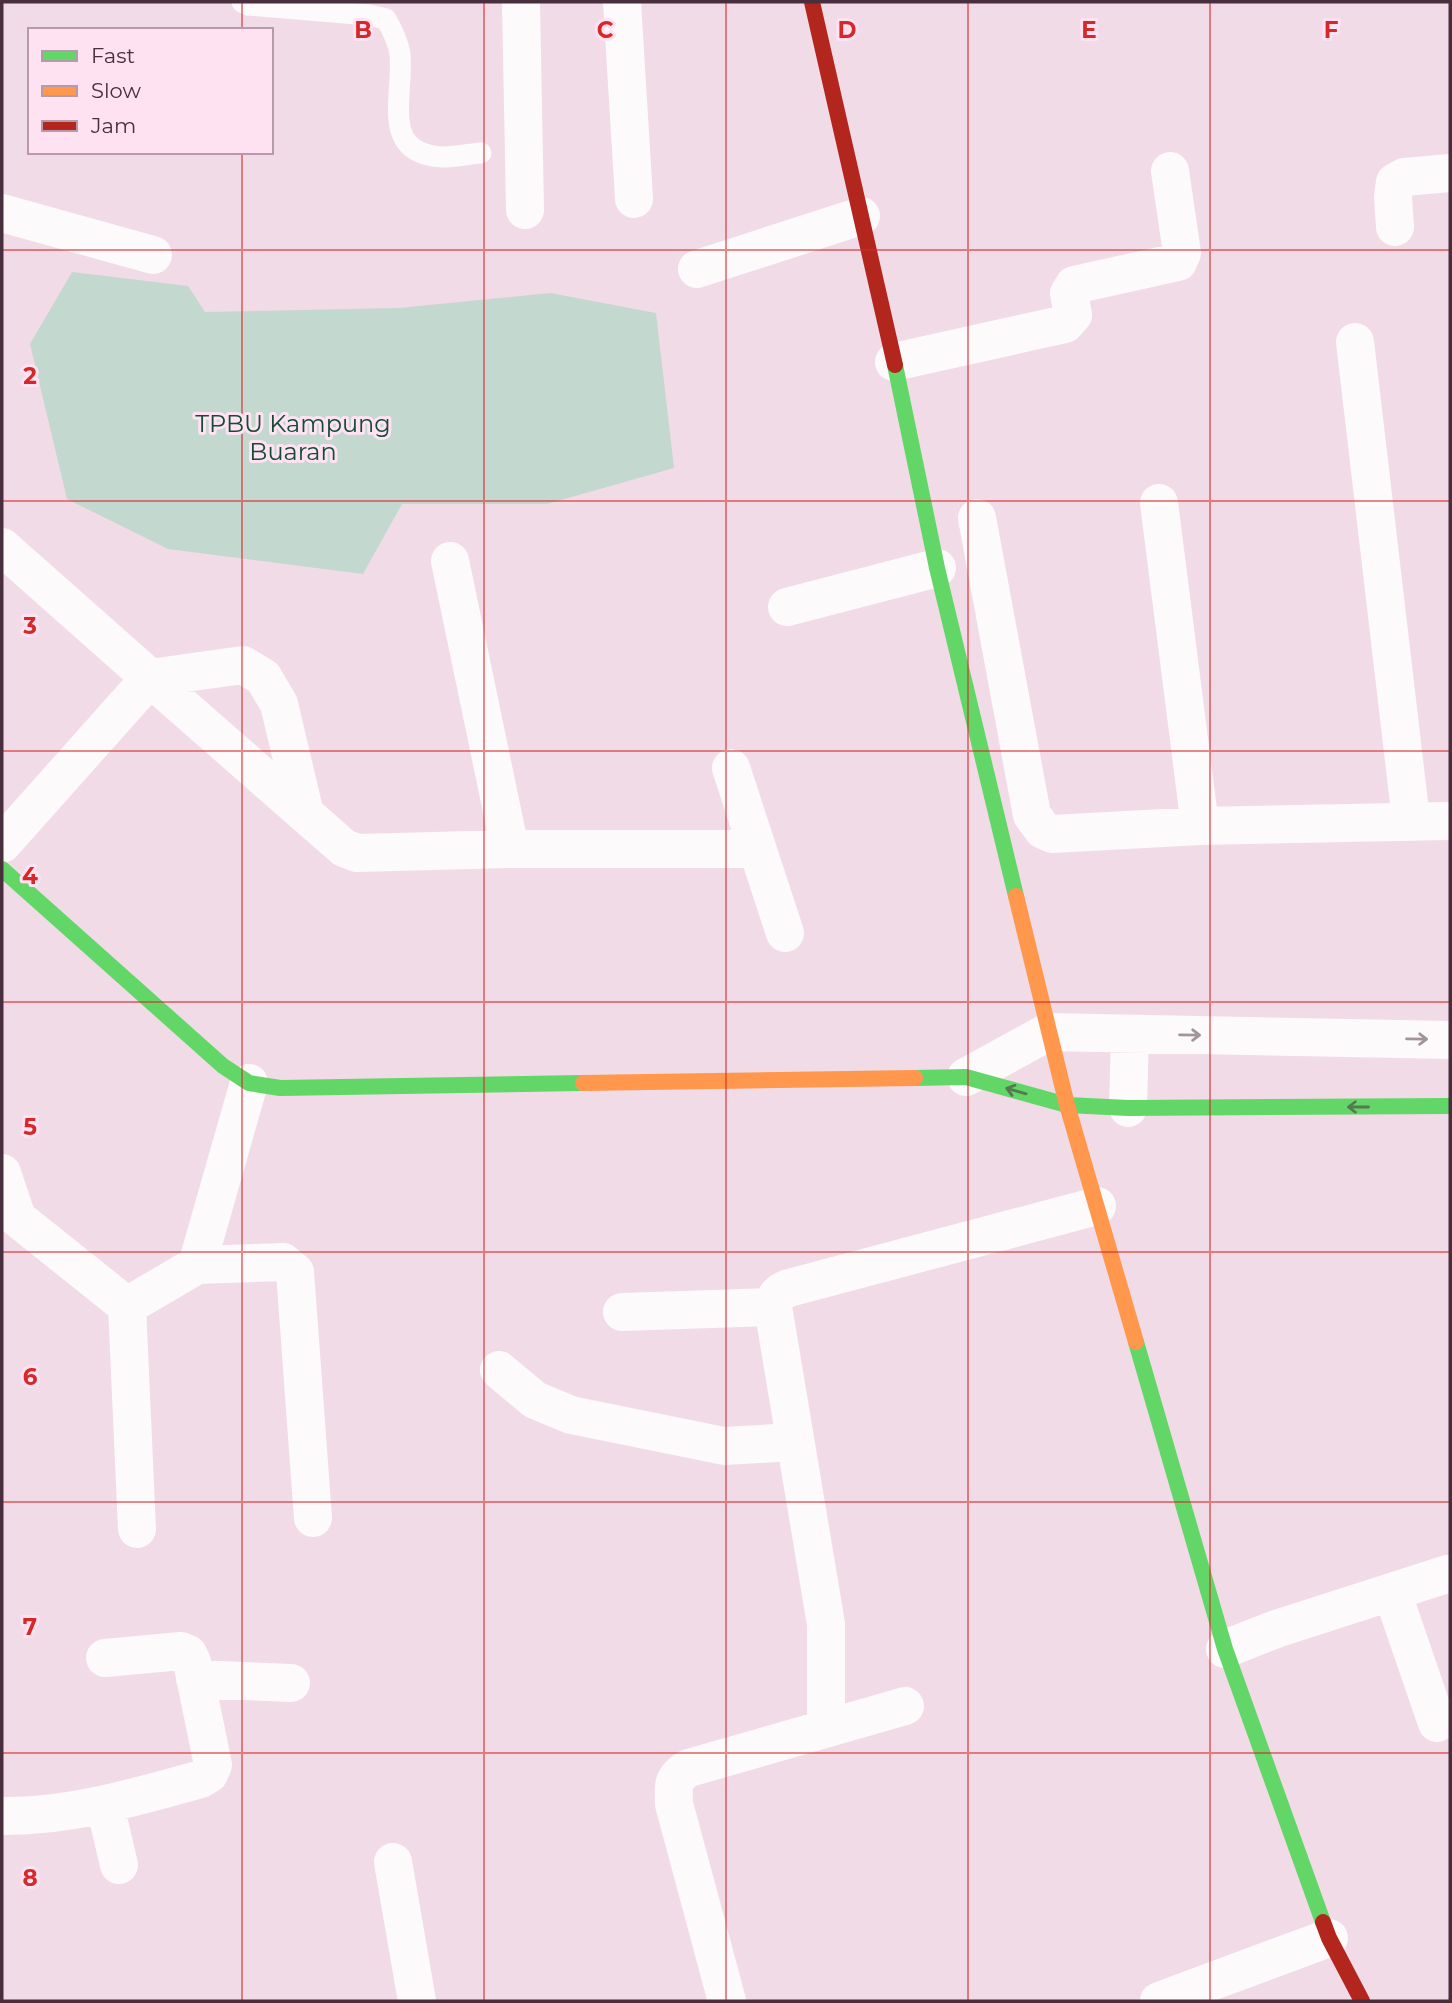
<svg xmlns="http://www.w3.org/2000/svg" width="1452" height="2003" font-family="Montserrat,sans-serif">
	<rect width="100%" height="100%" fill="#f1dbe7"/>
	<path fill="#c3d8ce" d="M72,272L188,286L205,312L399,308L550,293L656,313L674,468L547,504H402L363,574L168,549L67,499L30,344Z"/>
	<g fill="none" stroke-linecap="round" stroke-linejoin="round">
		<path stroke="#fdfafb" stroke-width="21" d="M242,2L248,5L369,15L386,19C393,31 398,41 400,54C404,97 379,154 443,157C455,157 469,154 481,153"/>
		<path stroke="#fdfafb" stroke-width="38" d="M521,2L525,210
			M622,2L634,199
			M2,213L153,255
			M1395,227L1393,197L1395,182L1404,177L1450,173
			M697,269L861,216
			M1355,342L1411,820
			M894,362L1065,324L1073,315L1069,293L1074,285L1178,262L1182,253L1170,171
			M1159,503L1200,826
			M977,518L1032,815L1043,830L1052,834L1200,826L1450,821
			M2,547L150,678L243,665L263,677L279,704L305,814
			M450,561L510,849
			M787,607L937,568
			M731,768L785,933
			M2,844L150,678L344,848L357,853L510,849H757
			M966,1077L1048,1032L1450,1040
			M1128,1108L1130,1034
			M2,1173L17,1218L127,1306L137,1529
			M197,1265L249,1083
			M127,1306L197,1265L283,1262L295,1272L313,1518
			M622,1312L773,1307
			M499,1370L535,1400L571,1415L724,1446L795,1442
			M1392,1592L1437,1723
			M1225,1649L1276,1629L1447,1574
			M195,1679L291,1683
			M826,1729V1624L773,1307C775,1295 779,1292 789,1288L1097,1206
			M105,1805L119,1865
			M2,1816C70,1817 136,1797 201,1779L209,1774L213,1765L192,1662L188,1654L181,1651L105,1658
			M393,1862L417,2001
			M727,2001L674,1804C674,1784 671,1779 689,1768L905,1706
			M1159,2001L1329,1938"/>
		<path stroke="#63d668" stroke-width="16" d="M895,365L937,568L1016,896
			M2,869L223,1066L249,1083L280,1088L583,1083
			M915,1078L966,1077L1067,1105L1128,1108L1450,1106
			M1136,1342L1225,1649L1323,1922"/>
		<path stroke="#ff974d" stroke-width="16" d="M1016,896L1067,1105L1136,1342
			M583,1083L915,1078"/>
		<path stroke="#b3261e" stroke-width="16" d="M812,2L895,365
			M1323,1922L1329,1938L1362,2001"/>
	</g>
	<defs><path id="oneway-shaft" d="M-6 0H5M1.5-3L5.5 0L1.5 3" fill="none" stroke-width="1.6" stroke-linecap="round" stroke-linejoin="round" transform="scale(1.75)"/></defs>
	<g stroke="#a3949c">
		<use href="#oneway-shaft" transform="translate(1190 1035) rotate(1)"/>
		<use href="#oneway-shaft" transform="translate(1417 1039) rotate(1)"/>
	</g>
	<g stroke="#557a50">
		<use href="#oneway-shaft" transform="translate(1016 1091) rotate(-164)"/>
		<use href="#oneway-shaft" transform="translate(1358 1107) rotate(180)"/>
	</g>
	<path fill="none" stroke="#d62828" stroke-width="2" stroke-opacity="0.55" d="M242,2V30M484,2V2001M726,2V2001M968,2V2001M1210,2V2001M242,152V2001M2,250H1450M2,501H1450M2,751H1450M2,1002H1450M2,1252H1450M2,1502H1450M2,1753H1450"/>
	<g text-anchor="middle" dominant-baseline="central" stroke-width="6" stroke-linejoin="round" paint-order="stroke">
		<g font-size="24" fill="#134b36" stroke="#ffe2f2">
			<text x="293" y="423">TPBU Kampung<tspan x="293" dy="28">Buaran</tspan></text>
		</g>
	</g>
	<g font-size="23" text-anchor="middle" font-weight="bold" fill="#d62828" stroke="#ffe2f2" stroke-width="6" stroke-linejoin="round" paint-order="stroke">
		<text x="363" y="38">B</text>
		<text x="605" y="38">C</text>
		<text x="847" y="38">D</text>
		<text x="1089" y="38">E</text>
		<text x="1331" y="38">F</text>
		<text x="30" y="384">2</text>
		<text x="30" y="634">3</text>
		<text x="30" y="884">4</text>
		<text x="30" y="1135">5</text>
		<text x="30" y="1385">6</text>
		<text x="30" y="1635">7</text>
		<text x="30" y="1886">8</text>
	</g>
	<rect width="1452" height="2003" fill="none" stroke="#492e3d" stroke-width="7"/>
	<rect x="28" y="28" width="245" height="126" fill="#ffe2f2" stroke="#b69aaa" stroke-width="2"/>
	<rect x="42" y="51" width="35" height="10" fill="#63d668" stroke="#b69aaa" stroke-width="2"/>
	<text x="91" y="63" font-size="21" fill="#492e3d">Fast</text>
	<rect x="42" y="86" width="35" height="10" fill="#ff974d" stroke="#b69aaa" stroke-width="2"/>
	<text x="91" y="98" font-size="21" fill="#492e3d">Slow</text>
	<rect x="42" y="121" width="35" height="10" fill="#b3261e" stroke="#b69aaa" stroke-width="2"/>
	<text x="91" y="133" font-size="21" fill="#492e3d">Jam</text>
</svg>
